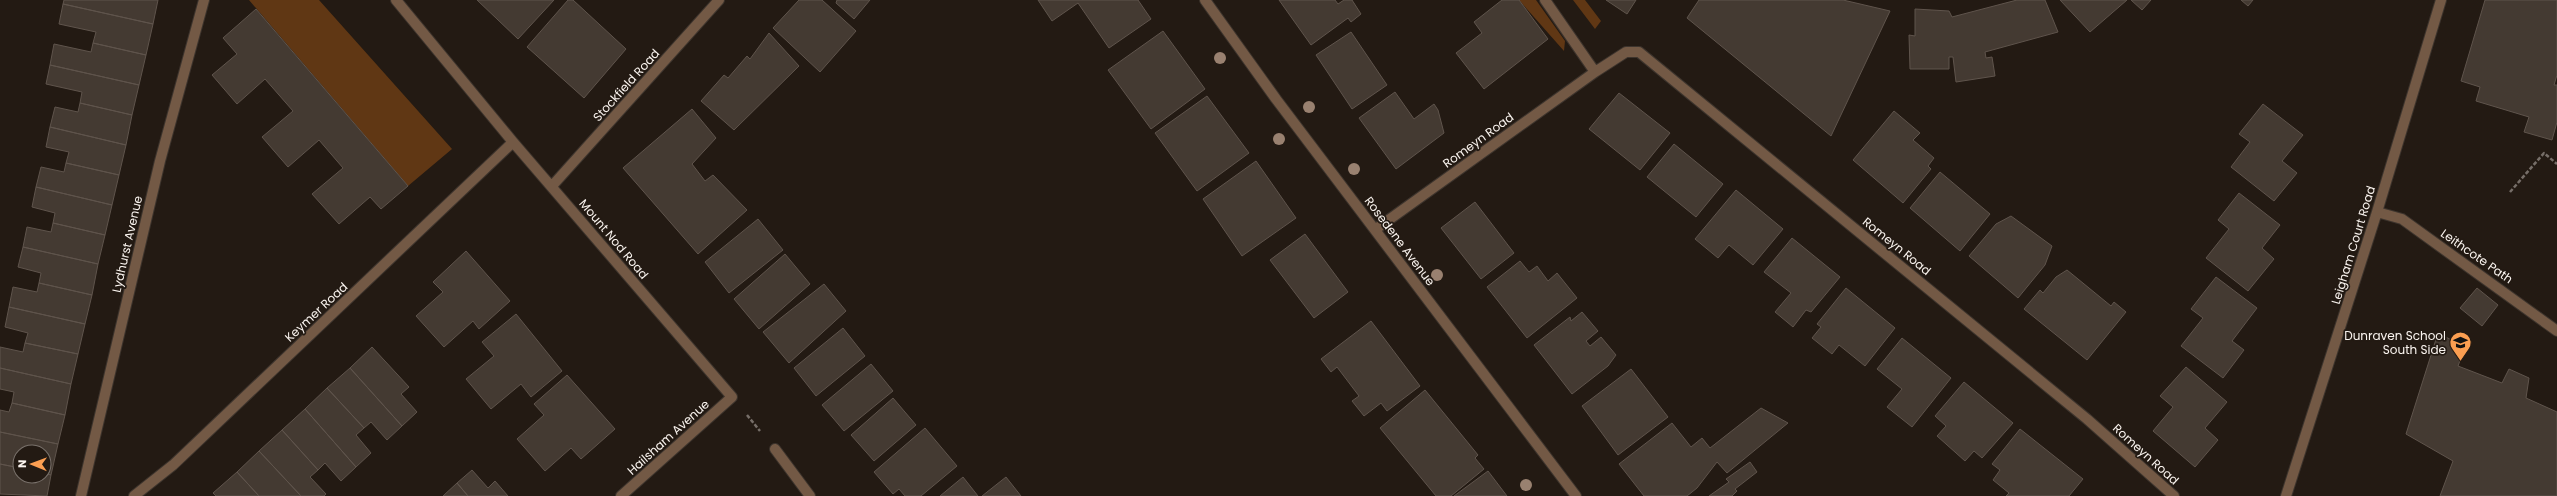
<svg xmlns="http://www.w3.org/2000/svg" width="2557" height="496" font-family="Poppins,sans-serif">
	<rect width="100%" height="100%" fill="#231a13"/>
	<path fill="#603714" d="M249,0H319L452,149L408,186Z
		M1519,0H1536L1565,41L1564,51Z
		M1573,0H1585L1601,21L1595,29Z"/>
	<path fill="#443a32" stroke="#5f544c" d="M64,0H158L153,24L63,4Z
		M477,0H554L518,39Z
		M568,0H573L626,49L584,98L527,47Z
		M799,0H822L856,31L820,72L773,28Z
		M837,0H870L854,19L836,3Z
		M1038,0H1138L1151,19L1109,48L1078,3L1052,21Z
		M1279,0H1335L1338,4L1344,0H1352L1361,14L1351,22L1348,18L1311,45Z
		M1502,0H1519L1548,39L1484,89L1456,53L1482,33L1474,22Z
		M1606,0H1636L1627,14Z
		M1699,0H1843L1890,11L1831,136L1687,18Z
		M2017,0H2045L2058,32L1985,52L1986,58L1992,57L1995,76L1956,82L1953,57H1949V69H1910L1909,35L1915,36V9L1949,11L1952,17Z
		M2060,0H2127L2090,32Z
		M2131,0H2151L2142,10Z
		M2241,0H2253L2248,6Z
		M2485,0H2557V75L2554,85H2557V122L2552,140L2524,132L2529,117L2476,101L2480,87L2461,81Z
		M63,4L153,24L146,55L93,43L96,32L59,24Z
		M256,9L408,186L381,209L370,197L339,224L312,194L343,168L319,140L288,167L262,137L293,111L265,79L237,104L212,75L237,54L223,38Z
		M1163,31L1205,89L1151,129L1108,70Z
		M1351,32L1387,85L1352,109L1316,55Z
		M769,33L799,66L734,130L701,101L724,75L728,78L747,56L750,59Z
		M93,43L146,55L139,85L50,65L54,44L91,52Z
		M50,65L139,85L132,115L80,103L82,92L46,84Z
		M1395,92L1414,119L1434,104L1438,110L1444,133L1396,169L1359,118Z
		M1619,93L1670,133L1640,170L1589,129Z
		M1207,96L1249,153L1197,191L1155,133Z
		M80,103L132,115L126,145L50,127L55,107L78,112Z
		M2263,104L2303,135L2282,161L2297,173L2274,201L2231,167L2250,142L2239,134Z
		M692,109L716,138L692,164L705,181L713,175L747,210L698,254L623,168Z
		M1894,111L1920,133L1913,140L1934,158L1928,166L1931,169L1903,203L1853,160Z
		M50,127L126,145L119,175L66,163L69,152L46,147Z
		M1674,144L1723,184L1696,217L1647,177Z
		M1256,161L1296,218L1242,256L1203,199Z
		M66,163L119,175L112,205L36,187L41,167L64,172Z
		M1940,172L1990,214L1960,251L1910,208Z
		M36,187L112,205L105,235L53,223L55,213L32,207Z
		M1736,190L1783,229L1753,265L1729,245L1718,258L1695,239Z
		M2239,193L2280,225L2262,248L2274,259L2248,291L2206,258L2229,229L2218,220Z
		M1475,202L1514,253L1481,279L1441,228Z
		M2011,216L2052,246L2045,265L2018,298L1969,256L1996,224Z
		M758,219L783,250L729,293L705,262Z
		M53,223L105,235L98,264L23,247L27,227L51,232Z
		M1305,234L1348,292L1314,318L1270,260Z
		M1792,238L1840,277L1811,312L1806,310L1793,327L1775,312L1791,293L1764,272Z
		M23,247L98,264L92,295L39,283L41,273L18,267Z
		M466,251L510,301L479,329L473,321L444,347L416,316L443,292L433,282Z
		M785,254L810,284L759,329L734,299Z
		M1520,261L1529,272L1537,266L1548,281L1557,273L1577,298L1527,338L1487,287Z
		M2067,270L2111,306L2114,302L2126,312L2087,360L2024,309L2040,290L2043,293L2056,277Z
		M2216,277L2257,308L2232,341L2244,350L2223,378L2181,346L2203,318L2191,309Z
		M39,283L92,295L85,324L9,307L13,287L37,292Z
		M824,284L846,311L789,363L763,332Z
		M1846,288L1895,328L1865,366L1839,345L1832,354L1812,338L1821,327L1817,324Z
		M2477,288L2498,305L2482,326L2460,308Z
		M9,307L85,324L78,354L25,343L28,333L5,327Z
		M1582,312L1598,331L1586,341L1590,346L1601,337L1616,355L1608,366L1572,394L1534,345L1570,317L1571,321Z
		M516,314L562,371L531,397L521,384L491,409L466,379L494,356L482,342Z
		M1371,321L1420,386L1387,411L1381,403L1364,416L1352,401L1359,396L1337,367L1331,372L1321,359Z
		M843,328L865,356L816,396L794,368Z
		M2438,333L2465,347L2458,366L2502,383L2509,369L2529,378L2526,398L2557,412V496H2440L2453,461L2406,434Z
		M1902,338L1951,378L1912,427L1887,407L1902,389L1877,369Z
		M25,343L78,354L71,384L0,368V347L23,352Z
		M372,347L409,387L401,394L417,412L402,426L350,368Z
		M871,364L893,391L844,431L822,405Z
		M2186,367L2227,402L2205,428L2218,440L2195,467L2153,431L2173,407L2160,396Z
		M0,368L71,384L65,415L12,403L14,392L0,389Z
		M350,368L402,426L387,440L371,422L364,428L327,388Z
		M1631,369L1668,417L1618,455L1582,406Z
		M567,375L615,429L581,459L571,448L545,471L517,439L544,415L534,404Z
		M1964,382L2013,423L1982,458L1974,451L1965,461L1937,436L1946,426L1935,416Z
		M327,388L364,428L356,435L371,453L356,467L305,409Z
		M1425,390L1478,455L1475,458L1484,469L1451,496H1436L1380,428Z
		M893,398L916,425L874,461L851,435Z
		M12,403L65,415L58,444L0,432V410L9,412Z
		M1761,408L1788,423L1727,473L1717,462L1697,488L1687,496H1644L1619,464L1672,423L1691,447L1702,438L1710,448Z
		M305,409L356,467L341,481L325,463L318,470L282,430Z
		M925,428L957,466L921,496H905L899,489L893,494L874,472Z
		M2020,429L2083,479L2069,496H2006L2009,493L1993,480L2000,470L1992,464Z
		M282,430L318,470L310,477L326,494L324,496H301L259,451Z
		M0,432L58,444L51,475L44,473V452H20V468L0,464Z
		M259,451L301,496H259L237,472Z
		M1750,462L1757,472L1735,489L1737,491L1732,496H1709L1729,482L1726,479Z
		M0,464L20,468V476H44V473L51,475L47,496L0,494Z
		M472,470L488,488L495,481L508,496H468L457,483Z
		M1488,471L1507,496H1454Z
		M237,472L259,496H216L213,493Z
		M963,477L978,496H940Z
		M1006,477L1021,496H982Z
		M457,483L468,496H443Z"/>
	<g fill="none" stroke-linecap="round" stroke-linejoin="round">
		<defs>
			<path id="minor" d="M396,0L513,142L732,397L621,496
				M1205,0L1276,99L1576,496
				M1545,0L1595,72
				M552,186L719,0
				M2377,212L2402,219L2557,331
				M1376,229L1595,72L1626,52H1639L2087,419L2174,496
				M775,449L810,496
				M81,496L160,161L204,0
				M134,496L173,465L513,142
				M2286,496L2377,212L2441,0"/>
		</defs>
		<use href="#minor" stroke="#3d342d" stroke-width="12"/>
		<path stroke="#766e68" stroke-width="2.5" stroke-dasharray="4 2" stroke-linecap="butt" d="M2510,192L2544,153L2557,164
			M747,415L760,431"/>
		<use href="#minor" stroke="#735945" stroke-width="10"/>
	</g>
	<g fill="#998170">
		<circle cx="1220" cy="58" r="6"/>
		<circle cx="1309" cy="107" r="6"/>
		<circle cx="1279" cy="139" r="6"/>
		<circle cx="1354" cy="169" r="6"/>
		<circle cx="1437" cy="275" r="6"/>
		<circle cx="1526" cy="485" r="6"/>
	</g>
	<defs>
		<symbol id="school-pin" viewBox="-11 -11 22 30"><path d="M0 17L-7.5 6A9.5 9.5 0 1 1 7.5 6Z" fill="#fb9e51" stroke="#231a13"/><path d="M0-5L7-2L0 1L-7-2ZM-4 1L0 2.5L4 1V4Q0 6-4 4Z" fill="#111"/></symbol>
	</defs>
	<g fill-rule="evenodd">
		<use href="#school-pin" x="2448" y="330" width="25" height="34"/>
	</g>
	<g text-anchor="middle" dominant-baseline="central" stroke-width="3.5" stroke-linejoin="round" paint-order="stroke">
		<g font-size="12" fill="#faf4ef" stroke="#231a13">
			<text transform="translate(626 85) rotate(-48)">Stockfield Road</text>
			<text transform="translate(1478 140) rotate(-36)">Romeyn Road</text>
			<text transform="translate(614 239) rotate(50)">Mount Nod Road</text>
			<text transform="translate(1400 241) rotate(53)">Rosedene Avenue</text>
			<text transform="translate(127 244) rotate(-77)">Lydhurst Avenue</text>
			<text transform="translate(2353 245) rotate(-73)">Leigham Court Road</text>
			<text transform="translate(1897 246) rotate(39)">Romeyn Road</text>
			<text transform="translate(2477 256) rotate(35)">Leithcote Path</text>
			<text transform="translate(316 312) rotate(-43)">Keymer Road</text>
			<text transform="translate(668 437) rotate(-42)">Hailsham Avenue</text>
			<text transform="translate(2146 454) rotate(42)">Romeyn Road</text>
		</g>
		<g font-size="12" fill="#faf4ef" stroke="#231a13" text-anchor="end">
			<text x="2446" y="335">Dunraven School<tspan x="2446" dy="14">South Side</tspan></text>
		</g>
	</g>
	<g transform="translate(32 464) rotate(271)"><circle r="19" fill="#231a13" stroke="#79716b"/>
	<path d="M0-3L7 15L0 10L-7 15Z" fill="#fb9e51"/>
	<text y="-6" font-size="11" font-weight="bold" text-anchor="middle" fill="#faf4ef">N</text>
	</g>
</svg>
